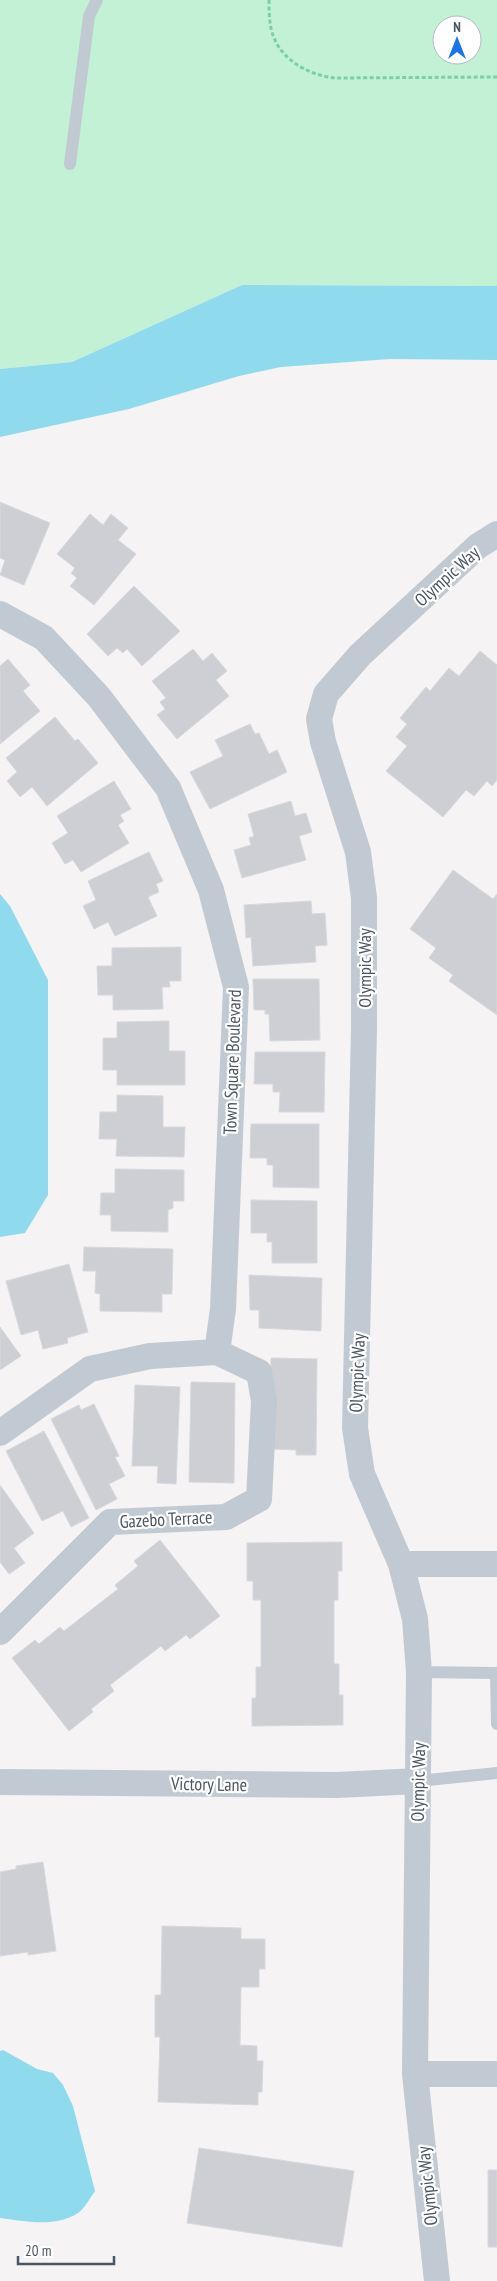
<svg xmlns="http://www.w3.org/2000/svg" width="497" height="2281" font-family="'PT Sans Narrow',sans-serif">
	<rect width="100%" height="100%" fill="#f5f3f3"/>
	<path fill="#c3f1d5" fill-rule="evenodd" d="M0,0H497V286L242,285L72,362L0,369ZM442,25H472V55H442Z"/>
	<path fill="#90daee" d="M242,285L497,286V360L390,359L281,367L239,376L129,409L0,437V369L72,362Z
		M0,894L10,906L48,980V1195L25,1233L0,1237Z
		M3,2050L37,2069L53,2073L63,2085L73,2106L95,2191C90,2198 85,2208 78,2213C55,2228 24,2221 0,2218V2051Z"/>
	<path fill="#cdcfd5" stroke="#d7d9de" d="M0,502L50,523L24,585L0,575L5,560L0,558Z
		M90,514L103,525L111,514L128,528L118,540L136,554L94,605L70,586L77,578L71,573L75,568L57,554Z
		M134,586L180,631L142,666L127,649L123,653L117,648L108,656L87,634Z
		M193,649L203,661L212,653L227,671L216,680L229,696L177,739L157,715L165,709L160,702L166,698L152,681Z
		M480,651L497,665V780L492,786L487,781L474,796L466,790L443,817L386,771L407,746L396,737L407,724L400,718L426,687L430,691L449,668L459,676Z
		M8,659L30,685L23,691L40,711L0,744V666Z
		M55,717L75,741L78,739L98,763L47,806L32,787L20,797L7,781L17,772L6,758Z
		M250,724L255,734L259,733L269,754L277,750L287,772L210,809L190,772L223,756L215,740Z
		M114,781L131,809L120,815L124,821L118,825L129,843L81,872L73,860L65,864L52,843L68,833L57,816Z
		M291,801L295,816L306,813L312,832L299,836L306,860L242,878L234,850L251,845L249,838L254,836L248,814Z
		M149,852L163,881L156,884L159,892L148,897L157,916L115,936L108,922L94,929L83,906L96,900L88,881Z
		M453,870L493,899L497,894V1015L449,981L453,975L429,958L436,948L410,929Z
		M311,901L312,914L325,913L327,945L315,946L316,962L253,966L251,937L246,938L244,905Z
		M181,947V981H169L170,987H162L163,1009L113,1010V995H98L97,966H112V948Z
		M253,979H319L320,1040L270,1041L269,1014H265V1010H254Z
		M169,1021V1051H185V1085H117V1070H103V1038H117V1022Z
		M255,1052H325L324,1112H279L280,1092H273V1084H254Z
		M117,1095L163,1096V1127H185L184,1157L116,1156L117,1139H99L100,1112H117Z
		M251,1124H319V1188L273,1187V1165H267V1158H250Z
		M115,1169L184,1170V1201H173V1208L168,1210V1232L111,1231V1215H100L101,1193H115Z
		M251,1200L317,1201V1263H272V1242H267V1233H251Z
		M84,1247L173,1249L172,1294H162V1312L100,1311V1294L95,1293L96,1271H83Z
		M69,1264L88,1332L67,1338L68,1343L43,1349L38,1330L21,1335L6,1281Z
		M249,1275L322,1278L321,1331L259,1328V1310H250Z
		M0,1327L21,1356L0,1370Z
		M271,1358L317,1359L316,1455H296V1450L272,1449L269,1436Z
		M191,1382L235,1383L234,1483L189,1482Z
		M135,1385L180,1387L176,1484L157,1483L158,1466H132Z
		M94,1404L119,1456L115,1457L125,1476L109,1484L117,1499L96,1510L51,1419L79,1405L81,1410Z
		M44,1431L89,1518L71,1527L63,1511L42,1521L6,1451Z
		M0,1485L34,1533L14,1548L25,1563L9,1574L0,1562Z
		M160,1540L220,1616L190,1639L186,1635L165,1651L161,1646L110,1685L114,1691L91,1709L93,1712L69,1731L12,1658L35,1640L39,1644L60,1627L64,1631L118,1589L115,1585L138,1566L134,1561Z
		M342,1542V1571H338V1600H334V1664H339V1695H343V1725L252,1726V1698H256V1667H261V1600H253V1581H247V1543Z
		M43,1862L56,1951L28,1955V1952L0,1956V1872L16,1869V1866Z
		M162,1926L241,1928V1939H265V1969H259V1987H241L240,2045L257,2046V2061H263L262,2092H258V2105L158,2102L160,2037H155V1995H161Z
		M199,2148L354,2171L342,2247L187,2223Z
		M488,2170H497V2247H488Z"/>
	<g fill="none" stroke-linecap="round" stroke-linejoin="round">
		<path stroke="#7ad0a6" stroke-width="3" stroke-dasharray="4 2.5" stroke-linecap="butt" d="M269,0C269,9 269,19 271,28C277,58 307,75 335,78L497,77"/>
		<path stroke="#c1cad2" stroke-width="12" d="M70,164L89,16L97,0
			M419,1672L496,1673L497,1724
			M418,1781L497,1773"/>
		<path stroke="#c1cad2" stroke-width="26" d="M0,614L44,638L99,697L168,788L211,890L236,987L223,1309L217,1352L150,1356L90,1369L0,1433
			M401,1564H497
			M0,1632L110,1522L226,1517L259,1499L264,1401L259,1372L217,1352
			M0,1782L337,1785L418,1781
			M415,2074H497
			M437,2281L415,2074L419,1672L415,1619L401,1564L362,1474L355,1428L364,1029V898L358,852L323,742L319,719L326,694L360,655L478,546L497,534"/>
	</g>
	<g text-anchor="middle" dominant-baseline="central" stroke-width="4.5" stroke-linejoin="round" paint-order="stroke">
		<g font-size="18" fill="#4a5661" stroke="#fff">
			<text transform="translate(447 576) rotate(-42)">Olympic Way</text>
			<text transform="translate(364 968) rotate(-90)">Olympic Way</text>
			<text transform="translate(232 1062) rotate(-88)">Town Square Boulevard</text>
			<text transform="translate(357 1373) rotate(-88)">Olympic Way</text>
			<text transform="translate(166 1519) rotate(-3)">Gazebo Terrace</text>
			<text transform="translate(418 1782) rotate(-89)">Olympic Way</text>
			<text transform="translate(209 1784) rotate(1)">Victory Lane</text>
			<text transform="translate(427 2186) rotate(-96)">Olympic Way</text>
		</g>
	</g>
	<g transform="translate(457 40)"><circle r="24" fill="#ffffff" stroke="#b7bbc0"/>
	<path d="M0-4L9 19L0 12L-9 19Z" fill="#1a73e8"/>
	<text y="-8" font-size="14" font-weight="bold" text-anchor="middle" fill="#4a5661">N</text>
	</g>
	<path d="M18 2256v8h96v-8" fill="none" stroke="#4a5661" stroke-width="2.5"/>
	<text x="25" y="2256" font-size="15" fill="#4a5661" stroke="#ffffff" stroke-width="4" paint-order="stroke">20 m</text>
</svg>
